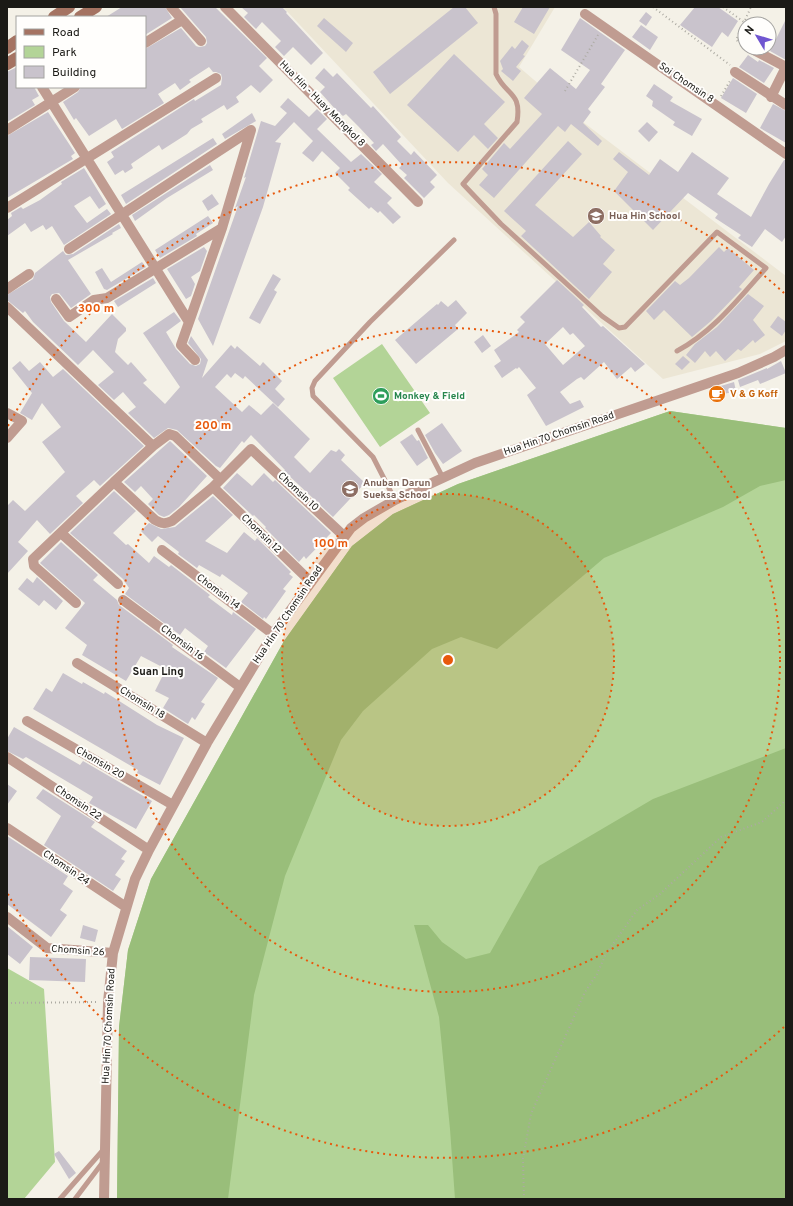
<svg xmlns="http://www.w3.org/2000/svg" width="793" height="1206" font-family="Overpass,sans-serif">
	<rect width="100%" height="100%" fill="#f4f1e7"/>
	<path fill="#ece6d5" d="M283,7H555L519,67L583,122L786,276V341L760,354L663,379L448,183Z"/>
	<path fill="#b3d497" d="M382,344L430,413L380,447L333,378Z
		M670,411L786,428V772L510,1199H117L119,1027L128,950L151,879L284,641L352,546L393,514L458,484Z
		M7,968L44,989L55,1162L24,1199H7Z"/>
	<path fill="#99be7a" d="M670,411L786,428V480L760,486L723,507L604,558L497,649L461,637L432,649L363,711L341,740L285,876L254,995L228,1199H117L119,1027L128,950L151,879L284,641L352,546L393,514L458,484Z
		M786,748V1199H455L450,1129L439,1017L414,925H428L442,942L466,959L490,953L539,866L653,799Z"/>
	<path fill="#c9c3cc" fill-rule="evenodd" d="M122,7H165L172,18L145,35V17H106Z
		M180,7H215L267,58L259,66L273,80L260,93L251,85L236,97L239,102L227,110L224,105L201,119L203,122L191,129L187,134L162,150L159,145L131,164L133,168L125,173L123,170L115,175L107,162L114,157L111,152L194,99L195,101L221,85L222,78L221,74L216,72H213L209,67L189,80L191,82L180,90L175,83L158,94L164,103L122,129L116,119L89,136L76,118L74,120L63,102L78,92L81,87H145V49L181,28L196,46L199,47L205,46L207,43L206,37Z
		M241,7H282L287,12L286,13L323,53L311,65L293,47L284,56L275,47L281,41L262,22L256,29L244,17L248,13Z
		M454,7H465L478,23L390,94L373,72Z
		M523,7H550L534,34L514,22Z
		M695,7H718L738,21L728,37L722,32L712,47L680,25Z
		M646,12L652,17L646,26L639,21Z
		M324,18L353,43L346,52L317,26Z
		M580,18L625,50L601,84L605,87L588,109L591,112L583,123L602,141L598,146L571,124L565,132L558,126L494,198L479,185L488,175L482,169L504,143L510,149L542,114L524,98L550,68L576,89L590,70L561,50Z
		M786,19V60L770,51Z
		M641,25L658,37L650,50L632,37Z
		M522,40L529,46L523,55L525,56L516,67L521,71L513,81L501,71L503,69L500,61L512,46L515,49Z
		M454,54L505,102L484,124L498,138L488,149L474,135L458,152L407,105Z
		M748,55L758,62L759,60L774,68L764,83L739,67Z
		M17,67V87H34L39,96L32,100L35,105L7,122V72Z
		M324,68L333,77L337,73L371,108L373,106L401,137L397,141L411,155L414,151L437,175L430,182L435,187L424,198L404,178L407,175L399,168L402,165L383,144L376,151L371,145L374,143L358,126L346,114L343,116L336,110L320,92L325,87L315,78Z
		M733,78L757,94L746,113L721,98Z
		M654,84L673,97L670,101L702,119L692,136L673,125L675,122L652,106L653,101L646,96Z
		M288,98L309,117L317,109L327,119L317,129L351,162L361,154L382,174L374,182L392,198L387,203L401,217L393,224L380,211L378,213L371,207L369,209L348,190L350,188L335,173L340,168L322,151L313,162L302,153L313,141L294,122L275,142L281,143L263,207L213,346L198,319L238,206L235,208L246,177L244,178L261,121L275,126L287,113L280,107Z
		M773,104L786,111V143L760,128Z
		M48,112L75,153L71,156L73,159L7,198V136Z
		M252,113L256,121L225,139L222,134Z
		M647,122L658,132L649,142L638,131Z
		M213,138L217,144L126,204L121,195Z
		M568,141L582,154L535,205L573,237L589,222L601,236L600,237L615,250L603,264L612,272L589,299L521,236L526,231L504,211Z
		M619,152L649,175L660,159L678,172L692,152L729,178L717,194L751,217L769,184L784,160H786V236L782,242L765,229L752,247L738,238L741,235L715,218L718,214L688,193L653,230L614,191L628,172L613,159Z
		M210,165L213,170L167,198L135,221L132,215Z
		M84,168L106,204L99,209L90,196L74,206L87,223L107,209L111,214L64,245L52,226L46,230L43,225L31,232L25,223L7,236V220L12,216L11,213L21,207L23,209L40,200L62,184L61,182Z
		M212,194L219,204L208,211L202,201Z
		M208,216L213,223L196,234L197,236L160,258L155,250Z
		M119,224L121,228L112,233L113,234L68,260L91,294L71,308L59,293L52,294L50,297L51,302L64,321L86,342L112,314L126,328V331L118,339L115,352L128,365L131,362L147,380L143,383L165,404L180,387L143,333L174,312L181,321L166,332L176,349L190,364L196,366L200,364L201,359L188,343L191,336L208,360L202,378L231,345L235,349L237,346L260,366L263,362L282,381L275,389L285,399L278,407L245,376L243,379L235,373L231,378L227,374L215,387L242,412L249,405L261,415L273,403L310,439L294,457L310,473L331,450L336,452L339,449L345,455L341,460L365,483L333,517L284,471L285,470L251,435L244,443L242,441L220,468L216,466L177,430L168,428L154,438L128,413L136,407L123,392L114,400L98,385L114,372L93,350L78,365L33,322L25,311L23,313L7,300V295L33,279L35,273L63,251L66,255L73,254Z
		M204,247L207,251L200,271L191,277L195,284L191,296L186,299L167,269Z
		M719,247L724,252L728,248L754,270L739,287L742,289L711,321L692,337L664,310L654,320L646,311L675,281L680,285L689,278Z
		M142,262L146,267L107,290L104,289L95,272L102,268L111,282Z
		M273,274L281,279L274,290L277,292L260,324L249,318Z
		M153,278L156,283L118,307L114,301Z
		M557,280L584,305L582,307L601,327L603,326L645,364L635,372L631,367L617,379L604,362L584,380L581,377L577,379L560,392L570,404L580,400L584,407L546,426L527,395L536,388L519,367L517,369L516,368L502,378L494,366L501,361L494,350L519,332L517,330L525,322L520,317ZM563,327L570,335L573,333L585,346L563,365L545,344Z
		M748,294L764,306L753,320L765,335L755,343L753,340L741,351L738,349L725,361L716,351L710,357L705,351L695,363L686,355L695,344L717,327Z
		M456,300L467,313L455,325L458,329L416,364L395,340L437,304L438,305L441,301L448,307Z
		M778,316L786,322V330L782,336L770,327Z
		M483,335L491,346L482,353L474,342Z
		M683,356L690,362L682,370L675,364Z
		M20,361L29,371L40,362L53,377L63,369L144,446L100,486L94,480L76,496L83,503L50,534L37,520L18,542L28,551L7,574V506L13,500L25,511L65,472L42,442L61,427L42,403L32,420L20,413L32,393L12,368Z
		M781,361L786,373L760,384L758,380L740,387L738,380L767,368V369Z
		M734,382L736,391L716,396L714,388Z
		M442,423L462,451L443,464L435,453L425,435Z
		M412,434L417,441L419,440L428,458L417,466L400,442Z
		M170,441L207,476L179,507L169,515L164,517L159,515L148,504L153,499L141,486L135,492L124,482Z
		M237,473L252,486L264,473L273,482L275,480L331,533L306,559L304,556L299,562L265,528L266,527L254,515L253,516L223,488Z
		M114,491L136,511L113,533L126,545L128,544L149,563L154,556L169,567L171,565L210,595L208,597L232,615L233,612L256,629L226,668L204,652L208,646L185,628L180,635L125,594L129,588L123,579L70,533Z
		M213,496L233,515L205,541L227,553L244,532L255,541L257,538L291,572L289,574L293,577L283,589L286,591L266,619L264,617L263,619L241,602L248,593L222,574L220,577L199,565L197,568L178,554L179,552L158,536L152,542L141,531L149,523L161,529L175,527Z
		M61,542L98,575L93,580L117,600L119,605L173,645L172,647L218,678L201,702L205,704L195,720L192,717L188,724L163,708L169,698L155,691L166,669L141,656L126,681L82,655L87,645L65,628L85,603L40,563Z
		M37,577L63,601L56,610L44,600L39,606L18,589L27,578L33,583Z
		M63,673L82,684L83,682L104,694L105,692L157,725L184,738L160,785L137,773L138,770L33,709L46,688L52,692Z
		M14,727L80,765L83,761L152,801L136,829L89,803L93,797L26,757L23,759L7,751V739Z
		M7,784L17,791L7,805Z
		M43,789L95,822L91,827L127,851L121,859L125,861L115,875L121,879L113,891L44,845L61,816L36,798Z
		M7,836L68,876L63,884L73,891L60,910L67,915L51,937L7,904Z
		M83,925L98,930L95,942L80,938Z
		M7,926L33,947L20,964L7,954Z
		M30,957L86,959L85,982L29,980Z
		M59,1151L76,1173L69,1179L54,1154Z"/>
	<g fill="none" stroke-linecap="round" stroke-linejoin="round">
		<path stroke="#acaaa2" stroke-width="2" stroke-dasharray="1 3" stroke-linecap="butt" d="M653,7L730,65
			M723,7L744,22
			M741,43L736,40L751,7
			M565,91L598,35
			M721,96L730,81
			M7,1003L99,1002
			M524,1199L523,1159L531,1114L585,992L597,974L606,954L637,910L660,894L721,837L762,822L786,800"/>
		<path stroke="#c09c91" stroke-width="5" d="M494,7L496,14V74C506,96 522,91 517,122L463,184L501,224L602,316L619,328L625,327L717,232L766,268C739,298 713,332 677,351
			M418,430L443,478
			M395,500L373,457L313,396L312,388L315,381L370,322L454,240
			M60,1199L104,1149
			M75,1199L103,1162"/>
		<path stroke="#c09c91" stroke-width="10" d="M171,7L201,41
			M225,7L418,202
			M585,14L786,154
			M145,43L182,20
			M750,48L786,67
			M735,72L786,105
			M42,87L189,322
			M771,97L786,67
			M7,130L75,87
			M7,208L216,78
			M69,249L251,130L222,228L181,345L195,360
			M7,289L29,274
			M56,299L69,317L94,300L107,298L222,228
			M7,307L153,446
			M7,413L22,421L7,438
			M114,482L153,446L169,434L175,436L220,479
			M213,487L310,581
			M61,533L118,584
			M162,550L273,634
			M123,600L240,687
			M76,603L34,566L33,559L114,482L155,520C162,524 165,524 172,521L213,487L251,449L344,536
			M77,663L207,743
			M27,721L173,805
			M7,757L149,850
			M7,828L126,907
			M7,917L47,948L113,953
			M104,1199L108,1002L113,953L135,879L149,850L207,743L273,634L351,528L364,518L395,500L475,463L738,373L774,357L786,350"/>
		<path stroke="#a57362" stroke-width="12" d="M54,17L69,7
			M80,17L96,7
			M7,48L17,41
			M7,64L17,58"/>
	</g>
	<circle cx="448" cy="660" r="166" fill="#e8590c" fill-opacity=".12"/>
	<g fill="none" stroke="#e8590c" stroke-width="2" stroke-dasharray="2 4">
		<circle cx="448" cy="660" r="166"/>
		<circle cx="448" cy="660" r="332"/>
		<path d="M784 1027A498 498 0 0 1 8 894M8 426A498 498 0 0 1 784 293"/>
	</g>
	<defs>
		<symbol id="school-disc" viewBox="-11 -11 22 22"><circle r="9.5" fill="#8d6e63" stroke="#fffefc"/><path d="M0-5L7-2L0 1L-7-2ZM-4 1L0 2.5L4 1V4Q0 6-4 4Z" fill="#fff"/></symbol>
		<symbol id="cafe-disc" viewBox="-11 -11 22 22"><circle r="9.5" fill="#e8710a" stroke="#fffefc"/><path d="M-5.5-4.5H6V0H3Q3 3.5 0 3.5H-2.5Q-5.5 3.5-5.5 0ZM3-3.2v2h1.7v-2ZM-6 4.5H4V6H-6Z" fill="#fff"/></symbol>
		<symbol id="stadium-disc" viewBox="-11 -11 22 22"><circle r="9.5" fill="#2e9e5b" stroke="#fffefc"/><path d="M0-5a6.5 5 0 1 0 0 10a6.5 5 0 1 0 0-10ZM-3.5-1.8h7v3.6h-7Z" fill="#fff"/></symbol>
	</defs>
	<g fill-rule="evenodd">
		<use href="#school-disc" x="586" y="206" width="20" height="20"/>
		<use href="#cafe-disc" x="707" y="384" width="20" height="20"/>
		<use href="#stadium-disc" x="371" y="386" width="20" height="20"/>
		<use href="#school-disc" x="340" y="479" width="20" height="20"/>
	</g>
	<g text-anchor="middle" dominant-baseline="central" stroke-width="4" stroke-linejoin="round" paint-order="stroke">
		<g font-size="10" fill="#1b1a16" stroke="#fffefc">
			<text transform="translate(686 83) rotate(34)">Soi Chomsin 8</text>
			<text transform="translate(322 104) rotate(45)">Hua Hin - Huay Mongkol 8</text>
			<text transform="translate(559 434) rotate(-19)">Hua Hin 70 Chomsin Road</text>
			<text transform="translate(298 492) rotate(43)">Chomsin 10</text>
			<text transform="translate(261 534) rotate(44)">Chomsin 12</text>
			<text transform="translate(218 592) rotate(37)">Chomsin 14</text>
			<text transform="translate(288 615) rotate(-56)">Hua Hin 70 Chomsin Road</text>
			<text transform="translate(182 643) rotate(37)">Chomsin 16</text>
			<text transform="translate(142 703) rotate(32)">Chomsin 18</text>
			<text transform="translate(100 763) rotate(30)">Chomsin 20</text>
			<text transform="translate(78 803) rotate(34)">Chomsin 22</text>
			<text transform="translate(66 868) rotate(34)">Chomsin 24</text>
			<text transform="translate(78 951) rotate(4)">Chomsin 26</text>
			<text transform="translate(109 1026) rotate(-87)">Hua Hin 70 Chomsin Road</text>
		</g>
		<g font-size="10" font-weight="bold" fill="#785e54" stroke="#fffefc" text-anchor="start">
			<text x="609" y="216">Hua Hin School</text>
			<text x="363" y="483">Anuban Darun<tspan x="363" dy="12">Sueksa School</tspan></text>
		</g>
		<g font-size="10" font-weight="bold" fill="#c56008" stroke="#fffefc" text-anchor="start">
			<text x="730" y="394">V &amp; G Koff</text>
		</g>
		<g font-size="10" font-weight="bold" fill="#27864d" stroke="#fffefc" text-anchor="start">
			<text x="394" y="396">Monkey &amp; Field</text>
		</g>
		<g font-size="11" font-weight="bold" fill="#1b1a16" stroke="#fffefc">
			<text x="158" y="672">Suan Ling</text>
		</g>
	</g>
	<circle cx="448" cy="660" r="6" fill="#e8590c" stroke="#fffefc" stroke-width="2"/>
	<g font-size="12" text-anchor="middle" font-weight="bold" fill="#e8590c" stroke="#fffefc" stroke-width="4" stroke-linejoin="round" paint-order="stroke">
		<text x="96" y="312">300 m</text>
		<text x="213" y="429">200 m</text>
		<text x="331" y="547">100 m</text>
	</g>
	<rect width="793" height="1206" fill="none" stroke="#1b1a16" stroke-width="16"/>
	<rect x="16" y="16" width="130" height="72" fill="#fffefc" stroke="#a4a3a0"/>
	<rect x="24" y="29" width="20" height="6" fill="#a57362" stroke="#a4a3a0"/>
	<text x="52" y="36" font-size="12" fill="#1b1a16">Road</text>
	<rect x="24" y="46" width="20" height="12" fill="#b3d497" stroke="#a4a3a0"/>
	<text x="52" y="56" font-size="12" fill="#1b1a16">Park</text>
	<rect x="24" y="66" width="20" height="12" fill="#c9c3cc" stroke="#a4a3a0"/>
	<text x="52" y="76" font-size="12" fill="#1b1a16">Building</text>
	<g transform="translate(757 36) rotate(308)"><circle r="19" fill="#fffefc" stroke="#a4a3a0"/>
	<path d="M0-3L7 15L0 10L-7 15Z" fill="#7056d0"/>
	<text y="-6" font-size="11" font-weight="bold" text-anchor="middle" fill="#1b1a16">N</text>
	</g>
</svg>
